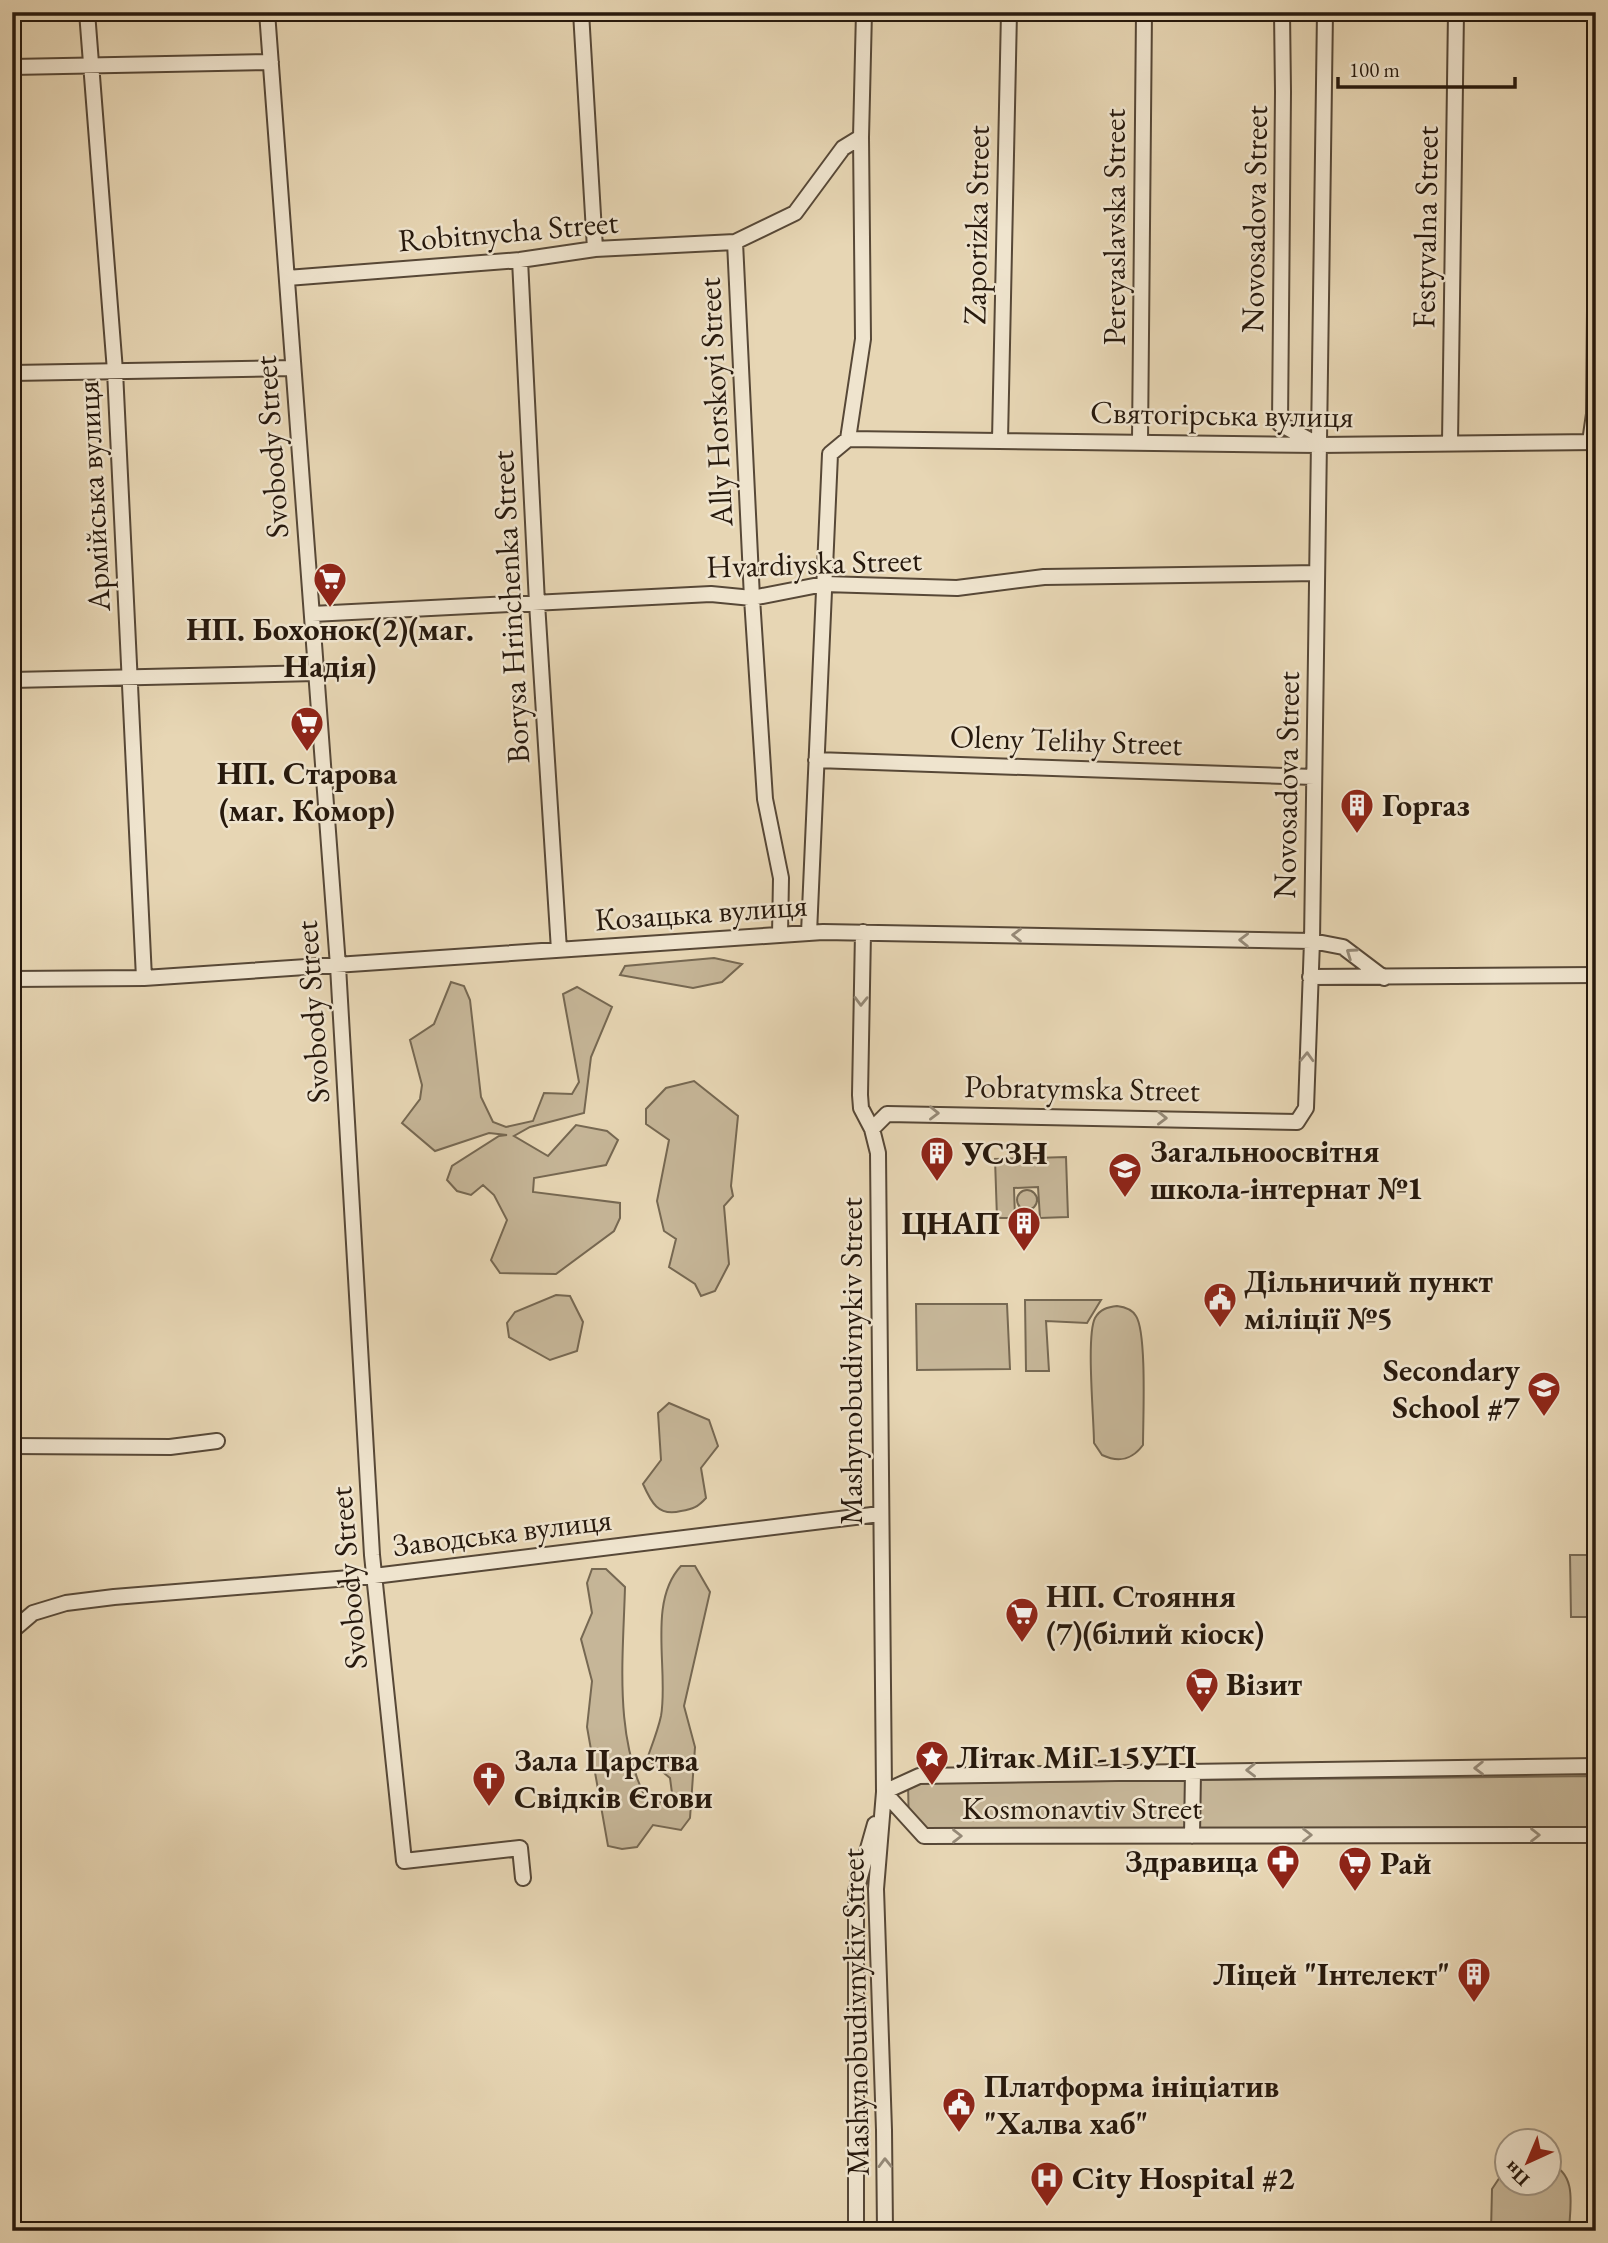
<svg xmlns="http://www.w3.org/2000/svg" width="1608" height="2243" font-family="'EB Garamond',serif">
	<rect width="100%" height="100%" fill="#e7d6b4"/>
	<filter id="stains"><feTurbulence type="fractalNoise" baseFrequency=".00286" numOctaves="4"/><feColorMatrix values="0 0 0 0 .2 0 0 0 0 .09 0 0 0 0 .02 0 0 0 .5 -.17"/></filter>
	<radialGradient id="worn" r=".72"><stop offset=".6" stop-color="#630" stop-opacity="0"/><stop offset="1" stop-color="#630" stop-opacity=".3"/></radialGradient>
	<path fill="#c6b698" stroke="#766852" stroke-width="2" d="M714,958L742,964L722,982L693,988L620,975L625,966Z
		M451,982L464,986L470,1000L481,1097L493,1122L506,1127L533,1121L544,1093L572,1094L579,1082L563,994L577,987L612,1007L591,1057L584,1113L530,1127L514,1136L548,1156L576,1125L607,1131L618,1140L606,1165L534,1178L533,1192L620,1203V1218L614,1231L556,1274L500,1273L491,1260L507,1220L494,1195L483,1185L471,1195L457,1191L447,1180L452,1166L499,1136L507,1135L489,1133L435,1151L402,1123L420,1099L422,1085L410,1040L434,1024Z
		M694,1081L738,1116L731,1186L733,1196L724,1206L729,1264L715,1291L701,1296L695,1284L669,1267L676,1239L664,1231L657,1201L669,1140L646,1124V1109L666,1088Z
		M1066,1157L1068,1217L1040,1218L1038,1187L1014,1188L1015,1218H997L995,1159Z
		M1017 1200a10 10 0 1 1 20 0a10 10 0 1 1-20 0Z
		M556,1295L570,1296L583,1322L577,1351L550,1360L509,1337L507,1323L515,1312Z
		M1025,1300H1101L1087,1323L1046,1321L1049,1371H1026Z
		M916,1304H1007L1010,1369L917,1370Z
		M1117,1306C1125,1307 1132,1309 1136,1316C1147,1333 1143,1420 1143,1445C1132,1460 1119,1463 1102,1455L1094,1443C1094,1419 1086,1336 1095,1318C1100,1309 1108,1307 1117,1306Z
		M669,1403L709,1420L718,1446L701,1468L706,1498C698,1507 693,1509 681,1511C658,1517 651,1502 643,1484L661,1460L658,1413Z
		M1570,1555H1596V1617H1571Z
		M681,1566H695L710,1592L684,1706L695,1747L690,1818L681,1830L653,1825L637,1847L622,1849L608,1846L587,1727L592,1681L581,1639L592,1613L587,1583L592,1569H606L625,1587C623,1662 613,1742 651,1809L672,1793L670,1778L647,1759C652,1745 658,1730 661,1716C669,1671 647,1602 681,1566Z
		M1596,1776V1827L909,1830L908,1783Z
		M1549,2163C1578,2174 1570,2206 1569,2231H1491L1492,2189L1504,2171L1506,2169V2184H1548Z"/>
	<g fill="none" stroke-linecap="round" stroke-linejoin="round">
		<defs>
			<path id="minor" d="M87,12L115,371L144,978
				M267,12L338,966L372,1555L404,1861L520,1848L523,1878
				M581,12L595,249
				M1282,12L1283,92L1280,424L1315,443
				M12,67L271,62
				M520,260L537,603L559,950
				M287,278L520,260L595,249L735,242
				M12,373L293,368
				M848,439L1319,445L1596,442
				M1000,440L1009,12
				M1140,441L1144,12
				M1590,442L1594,414L1596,208
				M1450,443L1456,12
				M312,614L711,594L752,598L824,584L957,588L1044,577L1317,573
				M12,680L316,673
				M816,760L1314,777
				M863,932L860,1095L861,1108L872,1129L878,1153L884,1792L876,1889L884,2130L885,2231
				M809,933L830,454L848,439L863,339L861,137L864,12
				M780,935L781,878L765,799L752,598L735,242L795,213L843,148L861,137
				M1310,977L1596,975
				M12,979L144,978L823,932L1312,941L1343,947L1384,978
				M872,1129L887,1114L1297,1122L1306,1108L1312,941L1325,12
				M12,1446L170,1447L217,1441
				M12,1631L33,1613L66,1603L114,1597L374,1576L880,1514
				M884,1792L924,1836L1596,1835
				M884,1792L919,1776L1596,1766
				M1192,1836L1193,1771
				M856,2231V1891L875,1824"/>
		</defs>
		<use href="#minor" stroke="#574837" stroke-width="18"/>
		<use href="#minor" stroke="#efe4ce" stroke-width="14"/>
	</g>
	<defs><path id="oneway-chevron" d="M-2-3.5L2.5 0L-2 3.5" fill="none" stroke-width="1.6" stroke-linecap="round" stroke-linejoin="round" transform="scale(1.75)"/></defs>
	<g stroke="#958977">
		<use href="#oneway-chevron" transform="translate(1017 935) rotate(-179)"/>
		<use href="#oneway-chevron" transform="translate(1244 940) rotate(-179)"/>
		<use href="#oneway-chevron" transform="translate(1351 953) rotate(-145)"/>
		<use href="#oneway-chevron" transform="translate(861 1001) rotate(91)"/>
		<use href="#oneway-chevron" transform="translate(1307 1057) rotate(-88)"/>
		<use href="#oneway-chevron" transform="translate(934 1113) rotate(1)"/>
		<use href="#oneway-chevron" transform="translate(1162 1118) rotate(1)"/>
		<use href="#oneway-chevron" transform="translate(1479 1768) rotate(179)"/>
		<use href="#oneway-chevron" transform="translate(1251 1770) rotate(179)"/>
		<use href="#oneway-chevron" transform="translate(1307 1835)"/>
		<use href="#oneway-chevron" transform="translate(1535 1835)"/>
		<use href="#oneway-chevron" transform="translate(957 1836)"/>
		<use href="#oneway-chevron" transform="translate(885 2163) rotate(-91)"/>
	</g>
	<defs>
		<symbol id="supermarket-pin" viewBox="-11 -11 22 30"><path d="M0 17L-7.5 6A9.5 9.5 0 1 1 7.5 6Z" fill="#8f2418" stroke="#efe4ce"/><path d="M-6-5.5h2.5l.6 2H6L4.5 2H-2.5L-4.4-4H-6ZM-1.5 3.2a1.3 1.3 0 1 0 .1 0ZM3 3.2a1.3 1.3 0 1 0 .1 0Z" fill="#fff"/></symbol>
		<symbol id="building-pin" viewBox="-11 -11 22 30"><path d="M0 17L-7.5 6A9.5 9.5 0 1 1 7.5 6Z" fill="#8f2418" stroke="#efe4ce"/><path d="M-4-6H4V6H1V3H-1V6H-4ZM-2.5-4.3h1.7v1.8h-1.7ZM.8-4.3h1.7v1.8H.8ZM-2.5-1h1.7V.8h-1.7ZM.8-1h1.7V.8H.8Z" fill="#fff"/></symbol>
		<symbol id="school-pin" viewBox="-11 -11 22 30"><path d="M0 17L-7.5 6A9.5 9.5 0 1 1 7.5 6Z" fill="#8f2418" stroke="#efe4ce"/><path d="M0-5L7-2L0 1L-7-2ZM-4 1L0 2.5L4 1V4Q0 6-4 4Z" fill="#fff"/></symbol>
		<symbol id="civic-pin" viewBox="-11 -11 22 30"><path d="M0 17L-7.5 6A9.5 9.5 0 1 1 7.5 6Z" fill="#8f2418" stroke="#efe4ce"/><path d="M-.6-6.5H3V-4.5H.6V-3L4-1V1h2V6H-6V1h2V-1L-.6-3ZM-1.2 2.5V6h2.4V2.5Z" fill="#fff"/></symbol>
		<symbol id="sight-pin" viewBox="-11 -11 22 30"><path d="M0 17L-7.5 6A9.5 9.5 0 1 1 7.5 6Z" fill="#8f2418" stroke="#efe4ce"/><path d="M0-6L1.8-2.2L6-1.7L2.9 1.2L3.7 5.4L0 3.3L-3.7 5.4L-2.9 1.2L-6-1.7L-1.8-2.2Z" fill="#fff"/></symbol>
		<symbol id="church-pin" viewBox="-11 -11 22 30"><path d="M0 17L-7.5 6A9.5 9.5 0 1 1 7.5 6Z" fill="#8f2418" stroke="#efe4ce"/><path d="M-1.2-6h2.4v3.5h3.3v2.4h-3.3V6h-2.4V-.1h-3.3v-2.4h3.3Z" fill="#fff"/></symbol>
		<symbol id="pharmacy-pin" viewBox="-11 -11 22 30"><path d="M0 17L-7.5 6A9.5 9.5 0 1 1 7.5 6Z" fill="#8f2418" stroke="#efe4ce"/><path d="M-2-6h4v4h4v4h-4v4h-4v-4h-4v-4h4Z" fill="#fff"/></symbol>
		<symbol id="hospital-pin" viewBox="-11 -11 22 30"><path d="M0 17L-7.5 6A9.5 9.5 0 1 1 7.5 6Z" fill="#8f2418" stroke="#efe4ce"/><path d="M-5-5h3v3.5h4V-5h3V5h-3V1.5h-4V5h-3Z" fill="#fff"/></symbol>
	</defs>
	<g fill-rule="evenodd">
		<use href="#supermarket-pin" x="311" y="560" width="38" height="52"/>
		<use href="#supermarket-pin" x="288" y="704" width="38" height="52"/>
		<use href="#building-pin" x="1338" y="786" width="38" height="52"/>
		<use href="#building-pin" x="918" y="1134" width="38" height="52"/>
		<use href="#school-pin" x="1106" y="1150" width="38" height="52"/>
		<use href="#building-pin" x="1005" y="1204" width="38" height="52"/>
		<use href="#civic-pin" x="1201" y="1280" width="38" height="52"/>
		<use href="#school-pin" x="1525" y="1369" width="38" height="52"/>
		<use href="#supermarket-pin" x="1003" y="1595" width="38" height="52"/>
		<use href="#supermarket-pin" x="1183" y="1665" width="38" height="52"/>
		<use href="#sight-pin" x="913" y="1738" width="38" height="52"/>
		<use href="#church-pin" x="470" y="1759" width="38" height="52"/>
		<use href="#pharmacy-pin" x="1264" y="1842" width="38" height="52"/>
		<use href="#supermarket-pin" x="1336" y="1844" width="38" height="52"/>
		<use href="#building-pin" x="1455" y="1955" width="38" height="52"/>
		<use href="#civic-pin" x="940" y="2085" width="38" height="52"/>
		<use href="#hospital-pin" x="1028" y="2159" width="38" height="52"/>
	</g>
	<g text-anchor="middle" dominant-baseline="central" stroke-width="5" stroke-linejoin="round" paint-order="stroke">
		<g font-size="32" fill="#27190d" stroke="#efe4ce">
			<text transform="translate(1254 219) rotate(-89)">Novosadova Street</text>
			<text transform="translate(976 225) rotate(-89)">Zaporizka Street</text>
			<text transform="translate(1114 227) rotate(-90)">Pereyaslavska Street</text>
			<text transform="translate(1425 227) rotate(-89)">Festyvalna Street</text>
			<text transform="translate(508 231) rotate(-5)">Robitnycha Street</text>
			<text transform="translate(715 402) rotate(-93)">Ally Horskoyi Street</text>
			<text transform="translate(1222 414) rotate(1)">Святогірська вулиця</text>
			<text transform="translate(271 447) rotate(-94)">Svobody Street</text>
			<text transform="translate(93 496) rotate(-93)">Армійська вулиця</text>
			<text transform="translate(814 563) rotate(-2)">Hvardiyska Street</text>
			<text transform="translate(510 607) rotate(-93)">Borysa Hrinchenka Street</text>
			<text transform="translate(1066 740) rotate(2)">Oleny Telihy Street</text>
			<text transform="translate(1286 785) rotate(-89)">Novosadova Street</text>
			<text transform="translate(701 912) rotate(-4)">Козацька вулиця</text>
			<text transform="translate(312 1012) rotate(-94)">Svobody Street</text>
			<text transform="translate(1082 1088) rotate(1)">Pobratymska Street</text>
			<text transform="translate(851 1361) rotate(-90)">Mashynobudivnykiv Street</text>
			<text transform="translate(502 1532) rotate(-7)">Заводська вулиця</text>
			<text transform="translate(348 1578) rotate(-95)">Svobody Street</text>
			<text x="1082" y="1808">Kosmonavtiv Street</text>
			<text transform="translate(855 2012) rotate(-91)">Mashynobudivnykiv Street</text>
		</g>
		<g font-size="32" font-weight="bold" fill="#27190d" stroke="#efe4ce" text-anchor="start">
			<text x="330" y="629" text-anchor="middle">НП. Бохонок(2)(маг.<tspan x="330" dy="37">Надія)</tspan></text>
			<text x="307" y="773" text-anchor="middle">НП. Старова<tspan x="307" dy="37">(маг. Комор)</tspan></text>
			<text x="1382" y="805">Горгаз</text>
			<text x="1150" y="1151">Загальноосвітня<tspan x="1150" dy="37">школа-інтернат №1</tspan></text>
			<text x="962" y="1153">УСЗН</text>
			<text x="1000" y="1223" text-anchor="end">ЦНАП</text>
			<text x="1244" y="1281">Дільничий пункт<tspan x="1244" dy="37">міліції №5</tspan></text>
			<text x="1520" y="1370" text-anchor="end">Secondary<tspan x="1520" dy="37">School #7</tspan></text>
			<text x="1046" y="1596">НП. Стояння<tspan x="1046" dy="37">(7)(білий кіоск)</tspan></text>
			<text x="1226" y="1684">Візит</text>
			<text x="956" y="1757">Літак МіГ-15УТІ</text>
			<text x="514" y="1760">Зала Царства<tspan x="514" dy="37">Свідків Єгови</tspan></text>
			<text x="1258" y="1861" text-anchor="end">Здравица</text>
			<text x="1380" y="1863">Рай</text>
			<text x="1450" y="1974" text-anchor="end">Ліцей "Інтелект"</text>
			<text x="984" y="2086">Платформа ініціатив<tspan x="984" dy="37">"Халва хаб"</tspan></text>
			<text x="1072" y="2178">City Hospital #2</text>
		</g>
	</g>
	<rect width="1608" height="2243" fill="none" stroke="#e7d6b4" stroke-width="42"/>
	<rect x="14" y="14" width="1580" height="2215" fill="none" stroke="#27190d" stroke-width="3.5"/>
	<rect x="21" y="21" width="1566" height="2201" fill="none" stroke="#27190d" stroke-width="2"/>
	<g transform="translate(1528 2162) rotate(224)"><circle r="33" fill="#efe4ce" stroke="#9f9381" stroke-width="2"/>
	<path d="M0-5L12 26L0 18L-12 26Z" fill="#8f2418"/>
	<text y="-10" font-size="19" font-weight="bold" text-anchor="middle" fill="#27190d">Пн</text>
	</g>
	<path d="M1338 77v10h177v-10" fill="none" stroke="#27190d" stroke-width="3.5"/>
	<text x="1349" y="77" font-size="21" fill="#27190d" stroke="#efe4ce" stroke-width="5" paint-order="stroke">100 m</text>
	<rect width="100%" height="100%" filter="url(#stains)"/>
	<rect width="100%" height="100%" fill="url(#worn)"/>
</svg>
